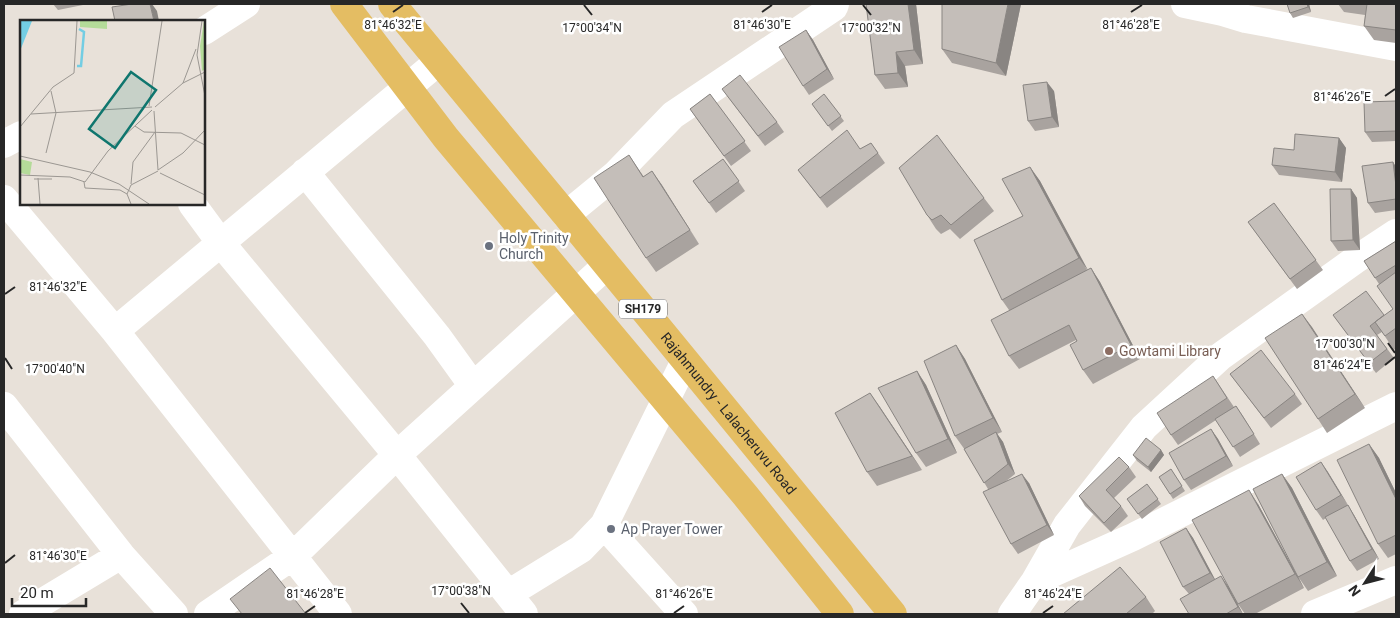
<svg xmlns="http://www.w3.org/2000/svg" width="1400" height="618" font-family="Roboto,sans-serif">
	<rect width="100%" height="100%" fill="#e8e1d9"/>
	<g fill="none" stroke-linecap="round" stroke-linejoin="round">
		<path stroke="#fff" stroke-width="28" d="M1185,4L1223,12L1246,19L1396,47
			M204,31L246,4
			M4,144L21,135
			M305,172L437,336L473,386
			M4,199L115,331L338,614
			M192,204L220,242L397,455L524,614
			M566,215L616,174L673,115L834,7L835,4
			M115,331L439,61
			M4,406L121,555L174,614
			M604,525L684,614
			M1035,581L1133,537L1396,406
			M508,594L581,549L604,525L685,361
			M23,614L121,555
			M208,614L293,556L397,455L607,265
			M1012,614L1035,581L1067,525L1144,427L1221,356L1355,260L1396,233
			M1315,614L1396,580"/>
		<g stroke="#e4bd63" stroke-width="28">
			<path d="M344,4L446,138L745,495L840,614"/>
			<path id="s1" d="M392,4L566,215L893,614"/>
		</g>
	</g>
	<path fill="#a9a39f" d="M53,4H88L58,10Z
		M866,4H916L923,64L905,66L908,87L885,89L875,75Z
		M1021,4L1006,76L952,63L942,49Z
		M1287,4H1309L1311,12L1293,18L1290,13Z
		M1338,4H1396V43L1374,40L1364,26L1365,15L1344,12Z
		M806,30L813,40L834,79L809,95L803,86Z
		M722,89L777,122L784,132L765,146Z
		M1054,91L1059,127L1035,131L1028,121Z
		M710,94L751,151L731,166L690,109Z
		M824,94L844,121L832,131L812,104Z
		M1396,101V141L1372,142L1365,132Z
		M1339,138L1346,148L1342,182L1279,175L1272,165L1294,150Z
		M871,143L885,163L827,208L798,170L860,149Z
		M629,155L644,177L652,171L699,244L656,272L646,258Z
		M723,159L745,191L716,213L693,181Z
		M1393,162L1396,167V210L1375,213L1368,203Z
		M1030,167L1040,181L1087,270L1091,268L1100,282L1140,359L1093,384L1083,370L1076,340L1019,369L1009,356V310L1002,300L1023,216Z
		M1351,189L1357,198L1360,250L1338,251L1331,241Z
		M984,198L994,211L960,239L950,229L941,234L936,229L927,215Z
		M1274,203L1323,270L1297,289L1248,222Z
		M1396,241V348L1394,350L1382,332L1377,335L1394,358L1376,373L1333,315L1384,316L1393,309L1379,284L1364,261Z
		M1302,314L1365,408L1327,433L1318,419Z
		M956,345L965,359L1002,432L997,434L1003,442L1015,474L1005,482L1029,483L1054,535L1018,554L1011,544L988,489L965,450L955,436Z
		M917,371L926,385L957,453L926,467L916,453Z
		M1230,374L1295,394L1302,404L1271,428Z
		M1213,376L1234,407L1236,406L1243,416L1260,444L1240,457L1216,420L1178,445L1171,435Z
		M870,393L922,470L877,486L867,472Z
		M1211,429L1218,439L1233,466L1191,490L1184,480Z
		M1369,444L1379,458L1396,493V554L1388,558L1378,544Z
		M1161,450L1164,455L1151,472L1137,461L1133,455Z
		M1321,462L1354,515L1379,559L1357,571L1350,561L1326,518L1323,520L1316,510Z
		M1129,467L1136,477L1114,498L1121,506L1128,516L1111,532L1085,506L1079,496Z
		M1171,469L1185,491L1173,499L1159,477Z
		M1282,474L1292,488L1337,576L1308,591L1299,578L1304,588L1255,614H1245L1238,604L1258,504L1296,573Z
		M1147,484L1161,504L1142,519L1127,499Z
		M1186,528L1193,538L1215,580L1228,586L1243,614H1189V594L1183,587Z
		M1146,597L1155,611L1152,614H1063Z"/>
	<path fill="#898582" d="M150,4H152L157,11L159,21H154Z
		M908,4H916L923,64L914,50Z
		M1008,4H1021L1006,76L996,63Z
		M1307,4H1309L1311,12L1308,7Z
		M806,30L813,40L834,79L827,69Z
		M896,52L905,66L908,87L898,73Z
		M1047,82L1054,91L1059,127L1052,117Z
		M1339,138L1346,148L1342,182L1335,172Z
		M1393,162L1396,167V186Z
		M1030,167L1040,181L1089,272L1079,258Z
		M652,171L662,185L699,244L690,230Z
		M1351,189L1357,198L1360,250L1353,240Z
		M1091,268L1100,282L1140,359L1131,345Z
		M1302,314L1312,327L1365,408L1355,394Z
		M956,345L965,359L1002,432L993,418Z
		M917,371L926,385L957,453L948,439Z
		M870,393L880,407L922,470L912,456Z
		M1211,429L1218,439L1233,466L1226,456Z
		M996,432L1003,442L1015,474L1008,464Z
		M1369,444L1379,458L1396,493V499Z
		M1161,450L1164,455L1151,472L1148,467Z
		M1321,462L1328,472L1348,505L1341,495Z
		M1022,474L1029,483L1054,535L1047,525Z
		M1282,474L1292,488L1337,576L1327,562Z
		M1249,490L1258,504L1304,588L1295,574Z
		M1348,505L1354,515L1379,559L1372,549Z
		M1186,528L1193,538L1217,583L1210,573Z
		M1221,576L1228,586L1243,614L1238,607Z"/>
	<path fill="#c4beb9" stroke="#898582" d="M132,4H150L154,21H115L112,7Z
		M866,4H908L914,50L896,52L898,73L875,75Z
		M942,4H1008L996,63L942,49Z
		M1287,4H1307L1308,7L1290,13Z
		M1367,4H1396V30L1364,26Z
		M806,30L827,69L803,86L779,47Z
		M740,75L777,122L758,136L722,89Z
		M1047,82L1052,117L1028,121L1023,85Z
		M710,94L745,141L724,156L690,109Z
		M824,94L841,116L828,126L812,104Z
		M1396,101V131L1365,132L1364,102Z
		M847,130L860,149L871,143L878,153L820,198L798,170Z
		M1295,134L1339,138L1335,172L1272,165L1274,148L1294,150Z
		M937,135L984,198L951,225L941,215L932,220L927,215L899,168Z
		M629,155L643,177L652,171L690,230L646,258L594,178Z
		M723,159L739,181L709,203L693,181Z
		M1393,162L1396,186V199L1368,203L1362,166Z
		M1030,167L1079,258L1002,300L974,240L1023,216L1002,179Z
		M1330,189H1351L1353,240L1331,241Z
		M1274,203L1316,260L1290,279L1248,222Z
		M1396,241V265L1375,278L1364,261Z
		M1091,268L1131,345L1083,370L1070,345L1077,341L1069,325L1009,356L991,320Z
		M1396,272V328L1385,336L1375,322L1393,309L1377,286Z
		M1366,291L1384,315L1370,326L1387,349L1369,363L1333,315Z
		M1302,314L1355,394L1318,419L1265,338Z
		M956,345L993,418L955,436L924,361Z
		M1261,350L1295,394L1264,418L1230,374Z
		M917,371L948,439L916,453L878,388Z
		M1213,376L1227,398L1171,435L1157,413Z
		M870,393L912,456L867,472L835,413Z
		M1236,406L1254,434L1233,447L1215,419Z
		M1211,429L1226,456L1184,480L1169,453Z
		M996,432L1008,464L984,483L964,449Z
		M1146,438L1161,450L1148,467L1133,455Z
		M1369,444L1396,499V535L1378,544L1337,460Z
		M1119,457L1129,467L1106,490L1121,506L1104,523L1079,496Z
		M1321,462L1341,495L1316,510L1296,477Z
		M1171,469L1182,486L1170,494L1159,477Z
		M1022,474L1047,525L1011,544L983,492Z
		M1282,474L1327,562L1298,577L1253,489Z
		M1147,484L1158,499L1138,514L1127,499Z
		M1249,490L1295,574L1238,604L1192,520Z
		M1348,505L1372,549L1350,561L1325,517Z
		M1186,528L1210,573L1183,587L1160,542Z
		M1120,567L1146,597L1126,614H1063Z
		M270,568L306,614H242L230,599Z
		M1221,576L1238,607L1226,614H1189L1180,599Z"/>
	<path fill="none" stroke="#272727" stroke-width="2" d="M584,5L592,15M863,5L871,15M393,12L403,5M762,12L772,5M1131,12L1142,5M1385,96L1395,89M5,294L15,287M1388,343L1395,353M5,358L12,369M1385,365L1395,357M5,563L15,555M461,603L469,613M305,613L315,606M674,613L684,606M1043,613L1053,606"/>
	<g fill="#6b7280" stroke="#fff" stroke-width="2">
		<circle cx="489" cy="246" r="5"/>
		<circle cx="611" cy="529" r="5"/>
	</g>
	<circle fill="#8d6e63" stroke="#fff" stroke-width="2" cx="1109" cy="351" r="5"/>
	<g text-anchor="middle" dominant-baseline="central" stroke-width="5" stroke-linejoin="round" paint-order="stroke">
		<rect fill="#fff" stroke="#686868" stroke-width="1" x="619" y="299.5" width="48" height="19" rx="4"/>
		<g font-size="12" font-weight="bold" fill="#272727">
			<text x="643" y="309">SH179</text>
		</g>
		<g font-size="14" fill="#5b616d" stroke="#fff" text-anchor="start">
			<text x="499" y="238">Holy Trinity<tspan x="499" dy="16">Church</tspan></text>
			<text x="621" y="529">Ap Prayer Tower</text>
		</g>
		<g font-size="14" fill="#785e54" stroke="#fff" text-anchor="start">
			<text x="1119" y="351">Gowtami Library</text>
		</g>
		<g font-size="14" fill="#272727" stroke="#fff">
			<text stroke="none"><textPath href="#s1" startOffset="530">Rajahmundry - Lalacheruvu Road</textPath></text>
		</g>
	</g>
	<g transform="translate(20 20)">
		<rect width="185" height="185" fill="#e8e1d9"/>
		<path d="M60,1H87V9L60,7ZM184,1L185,49L182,51L180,26ZM0,139L12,142L10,155L0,153Z" fill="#b4db99"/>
		<path d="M0,1H12L0,31Z" fill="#73cde3"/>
		<path fill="none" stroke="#73cde3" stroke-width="2.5" d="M57,46H61L64,12L59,9"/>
		<path fill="none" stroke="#9b9792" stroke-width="1" d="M182,1L177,35L185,76M163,63L176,29M129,86L142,1M135,87L163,63L185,52M134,91L138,150M11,94L132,87M115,106L124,112L161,113L185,125M0,107L33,67L54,53L57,1M26,133L36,93L31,71M0,136L70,152L99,164L129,184M138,150L163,133L185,110M140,153L185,175M0,155L50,157L65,162L88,131L132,90M18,158L20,184M14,159H32M64,162L65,168L100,170L107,174M111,164L113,142L135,112M111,184L107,174L111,165L138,151"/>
		<path fill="#0f766e" fill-opacity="0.15" stroke="#0f766e" stroke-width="2.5" d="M111,52L136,70L95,128L69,109Z"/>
		<rect width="185" height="185" fill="none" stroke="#272727" stroke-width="2.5"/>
	</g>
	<g font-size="12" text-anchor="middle" fill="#272727" stroke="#fff" stroke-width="5" stroke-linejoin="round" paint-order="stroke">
		<text x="393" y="29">81°46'32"E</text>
		<text x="762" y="29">81°46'30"E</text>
		<text x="1131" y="29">81°46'28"E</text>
		<text x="592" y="32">17°00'34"N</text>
		<text x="871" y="32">17°00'32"N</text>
		<text x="1342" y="101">81°46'26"E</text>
		<text x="58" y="291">81°46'32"E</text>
		<text x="1345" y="348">17°00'30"N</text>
		<text x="1342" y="369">81°46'24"E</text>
		<text x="55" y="373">17°00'40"N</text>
		<text x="58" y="560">81°46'30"E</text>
		<text x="461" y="595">17°00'38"N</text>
		<text x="315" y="598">81°46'28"E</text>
		<text x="684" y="598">81°46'26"E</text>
		<text x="1053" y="598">81°46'24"E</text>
	</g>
	<rect width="1400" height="618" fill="none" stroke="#272727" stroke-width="10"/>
	<g transform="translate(1365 583) rotate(234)" stroke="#ffffff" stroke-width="4" paint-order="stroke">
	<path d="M0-4L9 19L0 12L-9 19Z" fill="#272727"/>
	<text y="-8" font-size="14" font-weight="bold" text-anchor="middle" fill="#272727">N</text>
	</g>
	<path d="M12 598v8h74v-8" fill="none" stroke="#272727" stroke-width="2.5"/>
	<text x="20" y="598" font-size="15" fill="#272727" stroke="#ffffff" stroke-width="4" paint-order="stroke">20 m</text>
</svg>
